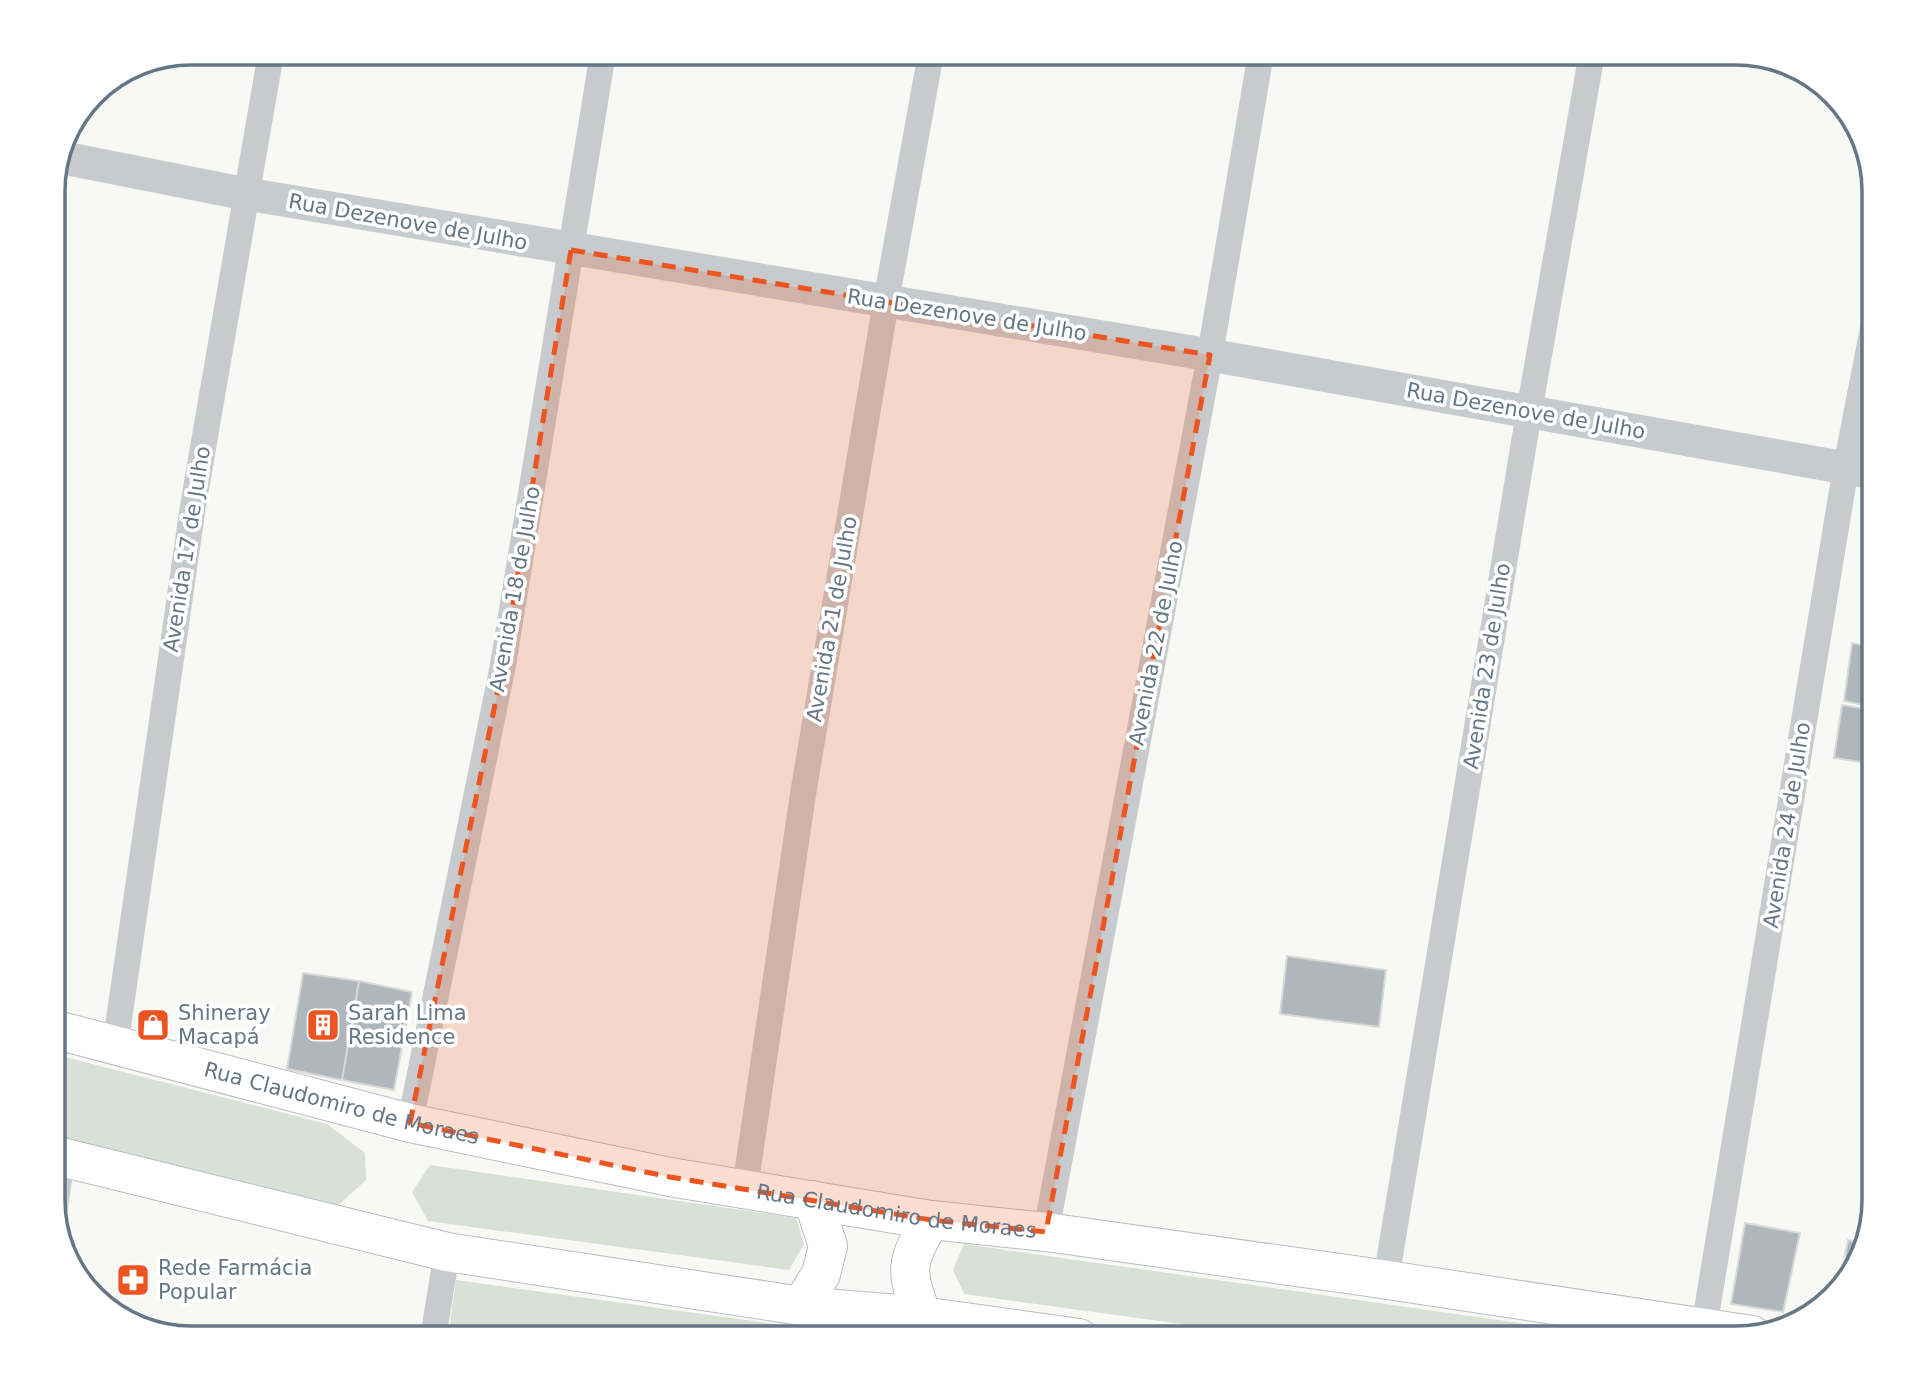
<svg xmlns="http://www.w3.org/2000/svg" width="1927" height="1391" font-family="'DejaVu Sans',sans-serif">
	<rect width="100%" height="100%" fill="#f8f8f4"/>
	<path fill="#d9e0d5" d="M53,1054L327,1124L365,1153L366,1180L336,1207L217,1188L53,1136Z
		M430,1165L796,1218L804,1244L789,1270L428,1221L412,1192Z
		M964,1244L1625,1338H1282L964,1294L953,1270Z
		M456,1280L877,1338H448Z"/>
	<path fill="#afb7bd" stroke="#d9d9d7" stroke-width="2" d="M1852,643L1874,647V707L1844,701Z
		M1842,705L1874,710V764L1834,758Z
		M1287,956L1386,970L1379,1027L1280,1014Z
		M303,973L359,981L342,1080L287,1069Z
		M359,981L412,992L394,1090L342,1080Z
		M1745,1223L1800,1233L1783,1312L1731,1304Z
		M1848,1240L1860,1242L1846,1284L1839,1290Z"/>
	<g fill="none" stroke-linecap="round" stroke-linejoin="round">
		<defs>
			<g id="secondary">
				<path id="s1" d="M53,1029L410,1123L670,1177L931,1220L1046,1232L1361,1276L1752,1335"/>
				<path d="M53,1155L447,1252L801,1306L922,1316L1079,1338"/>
				<path d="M801,1306L821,1274L828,1246L813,1200"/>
				<path d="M922,1316C905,1269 905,1263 931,1220"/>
			</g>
		</defs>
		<use href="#secondary" stroke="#b9bec3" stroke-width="40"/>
		<path stroke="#c7cbce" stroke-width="14" d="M838,1338L841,1311"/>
		<path stroke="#c7cbce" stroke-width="26" d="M115,1047L193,506L271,53
			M410,1123L503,665L603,53
			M745,1188L803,794L886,302L931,53
			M54,1213L62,1159
			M1046,1232L1210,355L1261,53
			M1386,1280L1529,412L1592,53
			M1704,1328L1846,467L1874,323
			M433,1338L447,1252"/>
		<path stroke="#c7cbce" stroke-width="33" d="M59,157L246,194L1210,355L1874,473"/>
		<use href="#secondary" stroke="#fff" stroke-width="38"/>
	</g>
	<path fill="#ed541f" fill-opacity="0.2" stroke="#ed541f" stroke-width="5" stroke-dasharray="14 9" stroke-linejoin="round" d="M571,250L1210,355L1046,1232L931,1220L670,1177L410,1123L503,665Z"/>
	<defs>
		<symbol id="shop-square" viewBox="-11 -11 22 22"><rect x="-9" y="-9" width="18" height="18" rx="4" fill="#ed541f" stroke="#fff"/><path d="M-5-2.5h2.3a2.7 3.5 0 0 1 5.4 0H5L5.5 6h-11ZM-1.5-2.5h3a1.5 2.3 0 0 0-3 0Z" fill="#fff"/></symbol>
		<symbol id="building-square" viewBox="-11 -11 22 22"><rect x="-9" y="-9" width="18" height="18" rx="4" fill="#ed541f" stroke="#fff"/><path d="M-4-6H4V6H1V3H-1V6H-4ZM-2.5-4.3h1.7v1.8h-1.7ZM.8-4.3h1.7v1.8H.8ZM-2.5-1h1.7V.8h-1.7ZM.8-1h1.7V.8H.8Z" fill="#fff"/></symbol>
		<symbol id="pharmacy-square" viewBox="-11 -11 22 22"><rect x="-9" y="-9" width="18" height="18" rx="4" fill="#ed541f" stroke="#fff"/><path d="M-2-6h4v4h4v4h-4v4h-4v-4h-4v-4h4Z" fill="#fff"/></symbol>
	</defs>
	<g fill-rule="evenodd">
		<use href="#shop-square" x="134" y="1006" width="38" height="38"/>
		<use href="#building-square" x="304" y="1006" width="38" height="38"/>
		<use href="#pharmacy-square" x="114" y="1261" width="38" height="38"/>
	</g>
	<g text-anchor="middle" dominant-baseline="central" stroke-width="7" stroke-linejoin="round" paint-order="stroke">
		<g font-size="21" fill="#657787" stroke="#fff">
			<text transform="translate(408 222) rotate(10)">Rua Dezenove de Julho</text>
			<text transform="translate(967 315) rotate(9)">Rua Dezenove de Julho</text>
			<text transform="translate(1526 411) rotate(10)">Rua Dezenove de Julho</text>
			<text transform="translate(187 549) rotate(-81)">Avenida 17 de Julho</text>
			<text transform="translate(515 589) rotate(-80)">Avenida 18 de Julho</text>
			<text transform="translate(832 619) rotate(-80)">Avenida 21 de Julho</text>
			<text transform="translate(1156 643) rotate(-79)">Avenida 22 de Julho</text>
			<text transform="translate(1487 666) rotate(-81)">Avenida 23 de Julho</text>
			<text transform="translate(1787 825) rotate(-81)">Avenida 24 de Julho</text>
			<text stroke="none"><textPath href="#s1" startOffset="298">Rua Claudomiro de Moraes</textPath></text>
			<text stroke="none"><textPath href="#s1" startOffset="864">Rua Claudomiro de Moraes</textPath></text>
		</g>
		<g font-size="21" fill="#657787" stroke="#fff" text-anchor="start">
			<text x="178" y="1013">Shineray<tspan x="178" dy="24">Macapá</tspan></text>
			<text x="348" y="1013">Sarah Lima<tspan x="348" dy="24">Residence</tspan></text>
			<text x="158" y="1268">Rede Farmácia<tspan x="158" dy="24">Popular</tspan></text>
		</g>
	</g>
	<path d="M0 0H1927V1391H0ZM191 65H1736A126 126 0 0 1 1862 191V1200A126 126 0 0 1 1736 1326H191A126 126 0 0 1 65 1200V191A126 126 0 0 1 191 65Z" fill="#fff" fill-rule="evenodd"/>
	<path fill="none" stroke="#657787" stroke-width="3.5" d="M191 65H1736A126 126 0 0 1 1862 191V1200A126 126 0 0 1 1736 1326H191A126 126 0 0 1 65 1200V191A126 126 0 0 1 191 65Z"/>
</svg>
